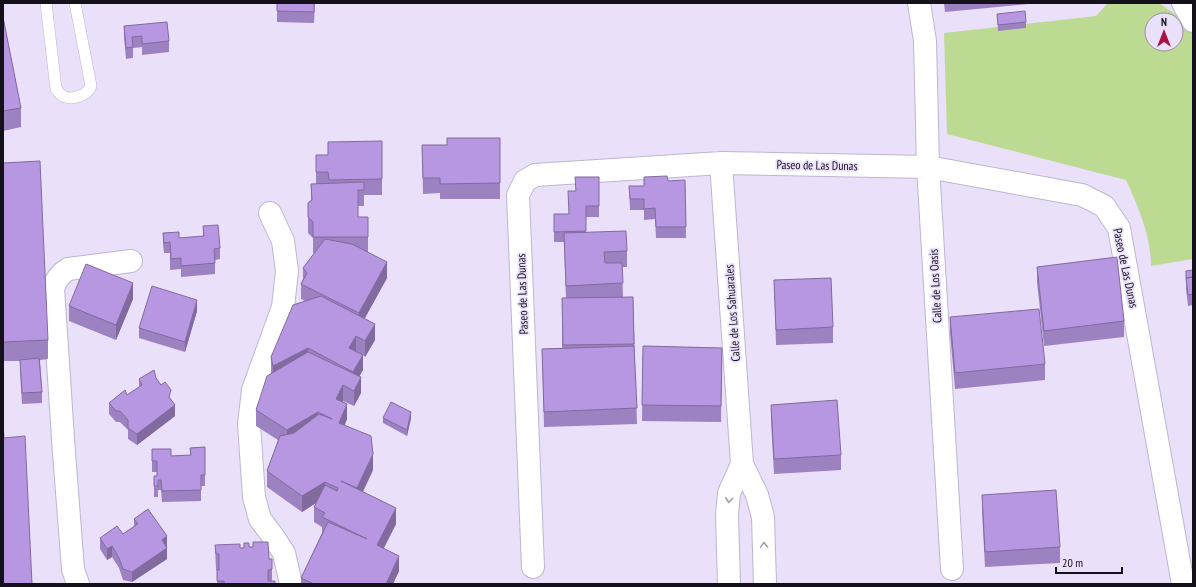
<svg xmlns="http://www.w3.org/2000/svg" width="1196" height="587" font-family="'PT Sans Narrow',sans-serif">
	<rect width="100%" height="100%" fill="#eae0fa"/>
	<path fill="#bdda93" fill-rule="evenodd" d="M1108,3H1159L1185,21L1193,34V259L1151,266C1151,236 1138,206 1126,180L947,134L944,33L1096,16ZM1152,20H1176V44H1152Z"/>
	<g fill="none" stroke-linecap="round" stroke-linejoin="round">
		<defs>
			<path id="service" d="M46,3L56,89C58,91 61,95 63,96C72,101 88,95 91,86L75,3"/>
			<path id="minor" d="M919,3L925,41L928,167L952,569
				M1183,3L1193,21
				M721,163L742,464L757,495L763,517L765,584
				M270,213L283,241L287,271L283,307L253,390L249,424L254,497L260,519L272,535L284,553L291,584
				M533,567L518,195L525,181L535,175L721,163L928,167L1082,195L1104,206L1119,228L1183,584
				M78,584L73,569L64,453L53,288C56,279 60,274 68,269L131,261
				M729,584L727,515L729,493L742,464"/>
		</defs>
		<use href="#service" stroke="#bfb5ce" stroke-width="12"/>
		<use href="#minor" stroke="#bfb5ce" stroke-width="24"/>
		<use href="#service" stroke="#fff" stroke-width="11"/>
		<use href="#minor" stroke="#fff" stroke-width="22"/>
	</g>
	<path fill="#9d82c2" d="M277,3H315L314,23L277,22Z
		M944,3H1038L945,12Z
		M997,14L1026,22V28L998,31Z
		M3,17L21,108V127L3,131Z
		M124,26L169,41V52L142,55V47L133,48V58L126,59L124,37Z
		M447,138H500V199H440V193L423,194L422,145H447Z
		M382,141V195H364V206H358V217H368V252L387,278L364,319L375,340L365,357L363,355V370L359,376L361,393L354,406L343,401V402L347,419L345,425L373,470L363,492L396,524L384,548L399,571L393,584H301V578L322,533V527L314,522V507L316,503L302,512L267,487V471L278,440L256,426V410L271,374V357L305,301L301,299V284L303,279V268L315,253H313V238L308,233V203L311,200V184H316V155H328Z
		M3,163L48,340V359L40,360L42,392V403L22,404L20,371V361H3Z
		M599,177V217H586V232L627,251V267H622L623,297H633L637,424L544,427L542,349L562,348V298H566L564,242H554V214H569L575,191Z
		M685,180L686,238H656L655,219L644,220V210H630L629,186H644L668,181Z
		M203,226L220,248V259L215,260V274L181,277V269L170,270V253H164L163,244V233L179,238L203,236Z
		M1037,267L1124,321V337L1044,346L1037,282Z
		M1193,270V305L1188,306L1186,289V271Z
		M774,280L833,327V343L776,345Z
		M133,299L116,340L69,321V306Z
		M197,311L185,352L139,338V328Z
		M950,317L1045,364V380L955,389L950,333Z
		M643,346L722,348L721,422L642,421Z
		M156,378L171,399L175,416L137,445L128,439V430L120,422H116L109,414V403L127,395L139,387V379Z
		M771,405L841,455V470L774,474L771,420Z
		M383,418H411L407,436L383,423Z
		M205,447V486H201V501L162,502L161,490H158V497H154V476H157V472H152V449L171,456L190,455V448Z
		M982,495L1060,547V563L985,567L982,510Z
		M134,519L167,536V559L132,582L123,580L119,568L112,557L107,560L100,549V538L123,534L134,526Z
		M215,545L240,548L249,547L269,559H272V581L275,584H217V570H219H216Z"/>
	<path fill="#806a9e" d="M387,262V278L359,329V313Z
		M133,283V299L116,340V325Z
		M197,300V311L185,352V342Z
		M375,324V340L365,357V341Z
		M356,336V352L349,348Z
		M308,348V363L273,382V366Z
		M363,355V370L353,388V372Z
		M361,377V393L354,406V391Z
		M343,385V401L336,414V399Z
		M347,404V419L339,438V423Z
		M175,405V416L137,445V434Z
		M318,412V428L287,446V430Z
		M411,412V418L407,436V430Z
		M373,454V470L357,503V488Z
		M325,482V497L302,512V496Z
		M396,508V524L377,561V545Z
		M167,536V547L162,540Z
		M112,546V557L107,560V549Z
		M167,548V559L132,582V572Z
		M399,556V571L393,584H386Z"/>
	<path fill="#b797e1" stroke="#806a9e" d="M277,3H314V12L277,11Z
		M1025,11L1026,22L998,25L997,14Z
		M3,17L21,108L3,111Z
		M167,22L169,41L142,44V36L132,37L133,47L126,48L124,26Z
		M447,138H500V183L440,184V178H423L422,145H447Z
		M382,141V179L329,180L328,172H316V155H328V142Z
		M40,161L48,340L3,342V163Z
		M667,176L668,181L685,180L686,227H656L655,208L644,209V199H630L629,186H644V177Z
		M575,177H599V206H586V231L554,232V214H569L568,191H576Z
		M364,182V190H358V217H368V237H313V222L308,217V203L312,200L311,184Z
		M218,225L220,248L214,249L215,263L181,266V258L170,259L171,258L170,242L164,243L163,233L179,232V238L204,236L203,226Z
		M626,231L627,251L604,252L605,263H622L623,283L566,286L564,233Z
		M325,239L352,244L387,262L359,313L301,284L307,273L303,268Z
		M1117,257L1124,321L1044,331L1037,267Z
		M86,264L133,283L116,325L69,306Z
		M1193,270V277L1186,278V271Z
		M1193,277V294L1188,295L1186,278Z
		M831,278L833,327L776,330L774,280Z
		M152,286L197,300L185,342L139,328Z
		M321,296L375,324L365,341L356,336L349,348L363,355L353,372L308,348L273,366L271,357L293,305Z
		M633,297L634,344L563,345L562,298Z
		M1039,309L1045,364L955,373L950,317Z
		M634,346L637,408L544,412L542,349Z
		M643,346L722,348L721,406L642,405Z
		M308,352L361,377L354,391L343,385L336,399L347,404L339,423L371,436L373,454L357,488L341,481L396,508L377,545L399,556L386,584H314L301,578L328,522L367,539L322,517L325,513L314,507L325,485L337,491L338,488L325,482L302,496L267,471L280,436L294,433L319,414L332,419L318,412L287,430L256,410L267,376Z
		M39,358L42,392L22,393L20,360Z
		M154,370L156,378L161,385L165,382L171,390L169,397L175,405L137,434L128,428V420L120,411H116L109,403L125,390L127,395L142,385L139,379Z
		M837,400L841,455L774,459L771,405Z
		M391,402L411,412L407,430L383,418Z
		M3,423L4,438L25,436L32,584H3Z
		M205,447V475H201V490L162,491L161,480H158V486H154V476H157V461H152V449H171V456L191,455L190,448Z
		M1056,490L1060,547L985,552L982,495Z
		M148,509L167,536L162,540L167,548L132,572L123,569L119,558L112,546L107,549L100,538L117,526L123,534L138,524L134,519Z
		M253,542H268L269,559H272V569L268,570V581H275V584H224V581H217V570H219V554H216L215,545L240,544V548H244V543H249V547H253Z"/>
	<defs><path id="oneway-chevron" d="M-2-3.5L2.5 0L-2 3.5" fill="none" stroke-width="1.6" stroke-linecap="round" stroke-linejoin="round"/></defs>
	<g stroke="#a1a0a3">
		<use href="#oneway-chevron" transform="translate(729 500) rotate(95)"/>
		<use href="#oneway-chevron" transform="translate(764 545) rotate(-92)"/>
	</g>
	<g text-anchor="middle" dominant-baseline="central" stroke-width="3.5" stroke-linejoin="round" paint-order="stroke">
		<g font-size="12" fill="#15111a" stroke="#eae0fa">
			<text transform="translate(817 165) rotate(1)">Paseo de Las Dunas</text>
			<text transform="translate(1126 268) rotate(78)">Paseo de Las Dunas</text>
			<text transform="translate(935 286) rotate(-93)">Calle de Los Oasis</text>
			<text transform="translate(522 294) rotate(-92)">Paseo de Las Dunas</text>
			<text transform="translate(732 313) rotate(-94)">Calle de Los Sahuarales</text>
		</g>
	</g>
	<rect width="1196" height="587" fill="none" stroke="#15111a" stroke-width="8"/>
	<g transform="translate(1164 32)"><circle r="19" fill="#eae0fa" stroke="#958da0"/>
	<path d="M0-3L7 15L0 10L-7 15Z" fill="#a91341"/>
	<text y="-6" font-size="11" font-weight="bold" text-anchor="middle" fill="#15111a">N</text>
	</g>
	<path d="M1056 567v6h66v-6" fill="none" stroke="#15111a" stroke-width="2"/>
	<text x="1062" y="567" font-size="12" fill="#15111a" stroke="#eae0fa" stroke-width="3" paint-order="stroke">20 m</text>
</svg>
